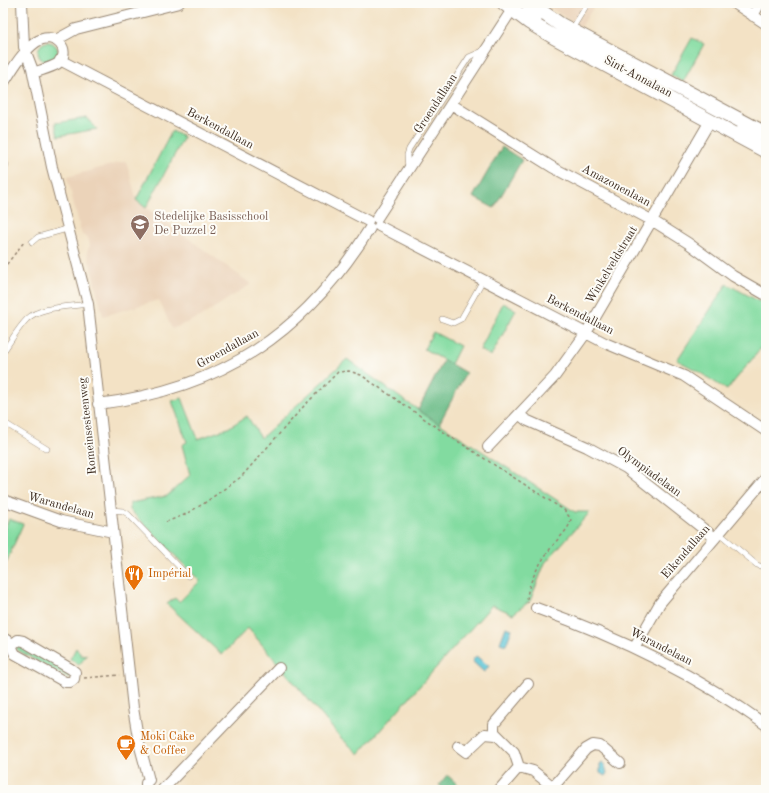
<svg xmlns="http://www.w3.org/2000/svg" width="769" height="793" font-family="'Old Standard TT',serif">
	<rect width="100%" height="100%" fill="#fdfcf7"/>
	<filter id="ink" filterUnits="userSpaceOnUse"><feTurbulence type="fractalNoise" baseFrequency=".025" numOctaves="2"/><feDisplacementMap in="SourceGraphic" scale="8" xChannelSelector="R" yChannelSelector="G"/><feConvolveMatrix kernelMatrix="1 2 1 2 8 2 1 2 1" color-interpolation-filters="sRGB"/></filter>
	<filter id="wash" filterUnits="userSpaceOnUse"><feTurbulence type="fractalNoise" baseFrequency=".012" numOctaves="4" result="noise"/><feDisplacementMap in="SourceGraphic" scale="16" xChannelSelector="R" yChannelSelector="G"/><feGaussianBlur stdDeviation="0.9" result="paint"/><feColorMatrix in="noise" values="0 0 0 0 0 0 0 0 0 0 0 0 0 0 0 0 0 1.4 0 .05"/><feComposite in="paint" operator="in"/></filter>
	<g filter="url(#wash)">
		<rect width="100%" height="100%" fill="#f3e2c5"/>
		<path fill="#ebd3b9" d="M542,3H596L581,27Z
			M126,161L137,201L251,284L200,317L172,329L159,300L103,316L87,251L90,246L88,237L82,235L67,177Z"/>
		<path fill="#82dba0" stroke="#5e825f" d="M692,38L704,44L683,82L671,75Z
			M38 52a10 10 0 1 1 20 0a10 10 0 1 1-20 0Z
			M87,118L97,129L58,136L55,123Z
			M172,131L184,137L146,208L136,200Z
			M727,284L766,305V338L758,352L727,390L696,370L677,360Z
			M503,303L516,310L491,356L480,350Z
			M433,332L460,346L451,364L424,349Z
			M347,359L405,401L575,512H590L545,563L530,601L513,614L492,605L359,754L340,737L248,628L222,655L167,604L175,598L179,602L200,581L130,510V503L167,496L190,475L182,445L187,442L172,401L182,398L198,439L228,428L247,416L261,438Z
			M9,519L23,524L3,570V532Z
			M20,644L71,672L69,679L17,650V646Z
			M76,648L82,656L87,655L79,665L70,659Z"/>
		<path fill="#69bb86" stroke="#527252" d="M502,147L522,160L494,208L473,197Z
			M444,360L466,373L439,424L418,410Z
			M447,775L464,790H446L439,785Z"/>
		<path fill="#5bc5d6" stroke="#4b787a" d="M506,627L512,629L506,645L500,643Z
			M476,656L489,666L484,672L472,661Z
			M602,763L605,765L607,773L605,776L600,773V765Z"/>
	</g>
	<g filter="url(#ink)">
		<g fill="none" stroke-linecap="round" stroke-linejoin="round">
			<defs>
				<path id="lane" d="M524,10L539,20
					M572,29L588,3
					M739,129L759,138
					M3,163L6,165
					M408,169L407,155L409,149L469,57L485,50
					M32,242L38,237L67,229
					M442,319L453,323L461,319L483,280
					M3,352C11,341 18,328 27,319C41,306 69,307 88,304
					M3,422L47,449
					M111,510L123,511L128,514L188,576
					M719,533L757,565L766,568"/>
				<path id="street" d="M22,3L24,47L32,68L52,167L88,304L133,708L139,743L149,780
					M734,3L766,24
					M753,16L760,3
					M56,40L76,29L179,3
					M60,60L368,221
					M3,84C12,70 22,52 36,42C55,29 74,52 57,64C50,68 41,70 33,73
					M451,104L552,167L653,221L688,243L733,276L766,295
					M377,218L515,5
					M379,226L605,343L684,376L766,431
					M98,404C223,388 304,334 370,228
					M520,415L526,420L587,447L626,468L715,538
					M488,447L555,376L586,333L710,121
					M3,500L61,521L113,532
					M536,608C618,637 695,674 766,725
					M3,638L13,644
					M18,640L23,641L71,669L75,672L74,679L70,682H65L15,654L12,648L13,644Z
					M635,647L660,603L766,478
					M528,684L494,724V732L514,752L519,767L533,771L557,790
					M458,746L466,752L485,734L496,735
					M553,787L586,749L593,745L600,746L620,763
					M163,789L279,668
					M146,790V783L149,780
					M499,790L519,767"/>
				<path id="secondary" d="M504,3L529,22L554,37L766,151
					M529,3L561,25L766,134"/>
			</defs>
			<use href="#lane" stroke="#978672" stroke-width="6"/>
			<use href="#street" stroke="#978672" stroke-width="12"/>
			<use href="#secondary" stroke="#978672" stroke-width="16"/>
			<path stroke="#978672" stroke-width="1.5" stroke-dasharray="3 3" stroke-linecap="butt" d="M3,269L24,242
				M166,522L184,515L203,504L241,477L304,406L338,372L349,371L361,375L445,433L564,510L571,519C569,530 560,536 554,544C544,556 523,588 528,603
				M84,678L120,675"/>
			<use href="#lane" stroke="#fff" stroke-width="5"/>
			<use href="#street" stroke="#fff" stroke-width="10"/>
			<use href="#secondary" stroke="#fff" stroke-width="14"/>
		</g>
	</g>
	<defs>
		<symbol id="school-pin" viewBox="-11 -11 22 30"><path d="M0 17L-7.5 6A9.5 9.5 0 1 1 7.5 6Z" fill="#8d6e63" stroke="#fdfcf7"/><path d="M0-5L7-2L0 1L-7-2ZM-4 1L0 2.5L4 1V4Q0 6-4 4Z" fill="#fff"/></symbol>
		<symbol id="restaurant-pin" viewBox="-11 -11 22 30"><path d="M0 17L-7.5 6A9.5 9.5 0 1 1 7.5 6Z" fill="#e8710a" stroke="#fdfcf7"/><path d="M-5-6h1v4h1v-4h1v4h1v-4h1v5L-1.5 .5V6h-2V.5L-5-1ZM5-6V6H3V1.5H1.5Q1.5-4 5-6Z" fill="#fff"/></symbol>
		<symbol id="cafe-pin" viewBox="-11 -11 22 30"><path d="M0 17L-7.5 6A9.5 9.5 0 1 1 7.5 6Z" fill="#e8710a" stroke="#fdfcf7"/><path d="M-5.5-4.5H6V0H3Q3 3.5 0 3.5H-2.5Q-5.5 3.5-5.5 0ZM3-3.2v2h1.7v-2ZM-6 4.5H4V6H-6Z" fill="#fff"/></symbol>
	</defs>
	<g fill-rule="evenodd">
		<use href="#school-pin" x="129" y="213" width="22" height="30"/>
		<use href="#restaurant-pin" x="123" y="563" width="22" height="30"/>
		<use href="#cafe-pin" x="115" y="733" width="22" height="30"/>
	</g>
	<g text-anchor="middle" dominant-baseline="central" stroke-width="4" stroke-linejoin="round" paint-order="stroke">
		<g font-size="12" fill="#3b2a1e" stroke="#fdfcf7">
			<text transform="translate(638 77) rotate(28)">Sint-Annalaan</text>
			<text transform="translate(436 104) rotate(-57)">Groendallaan</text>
			<text transform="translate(220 129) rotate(28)">Berkendallaan</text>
			<text transform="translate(616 186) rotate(28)">Amazonenlaan</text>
			<text transform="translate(612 265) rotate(-59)">Winkelveldstraat</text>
			<text transform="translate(580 315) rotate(27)">Berkendallaan</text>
			<text transform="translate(228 349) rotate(-29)">Groendallaan</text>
			<text transform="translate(88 426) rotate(-96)">Romeinsesteenweg</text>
			<text transform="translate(649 472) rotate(36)">Olympiadelaan</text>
			<text transform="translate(61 506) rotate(16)">Warandelaan</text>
			<text transform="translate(686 552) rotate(-49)">Eikendallaan</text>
			<text transform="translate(661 647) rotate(27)">Warandelaan</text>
		</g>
		<g font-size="12" fill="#785e54" stroke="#fdfcf7" text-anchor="start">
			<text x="154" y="217">Stedelijke Basisschool<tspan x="154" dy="14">De Puzzel 2</tspan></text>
		</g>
		<g font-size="12" fill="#c56008" stroke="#fdfcf7" text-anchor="start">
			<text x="148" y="574">Impérial</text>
			<text x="140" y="737">Moki Cake<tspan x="140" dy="14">&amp; Coffee</tspan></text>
		</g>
	</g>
	<rect width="769" height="793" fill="none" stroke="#fdfcf7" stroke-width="16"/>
</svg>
